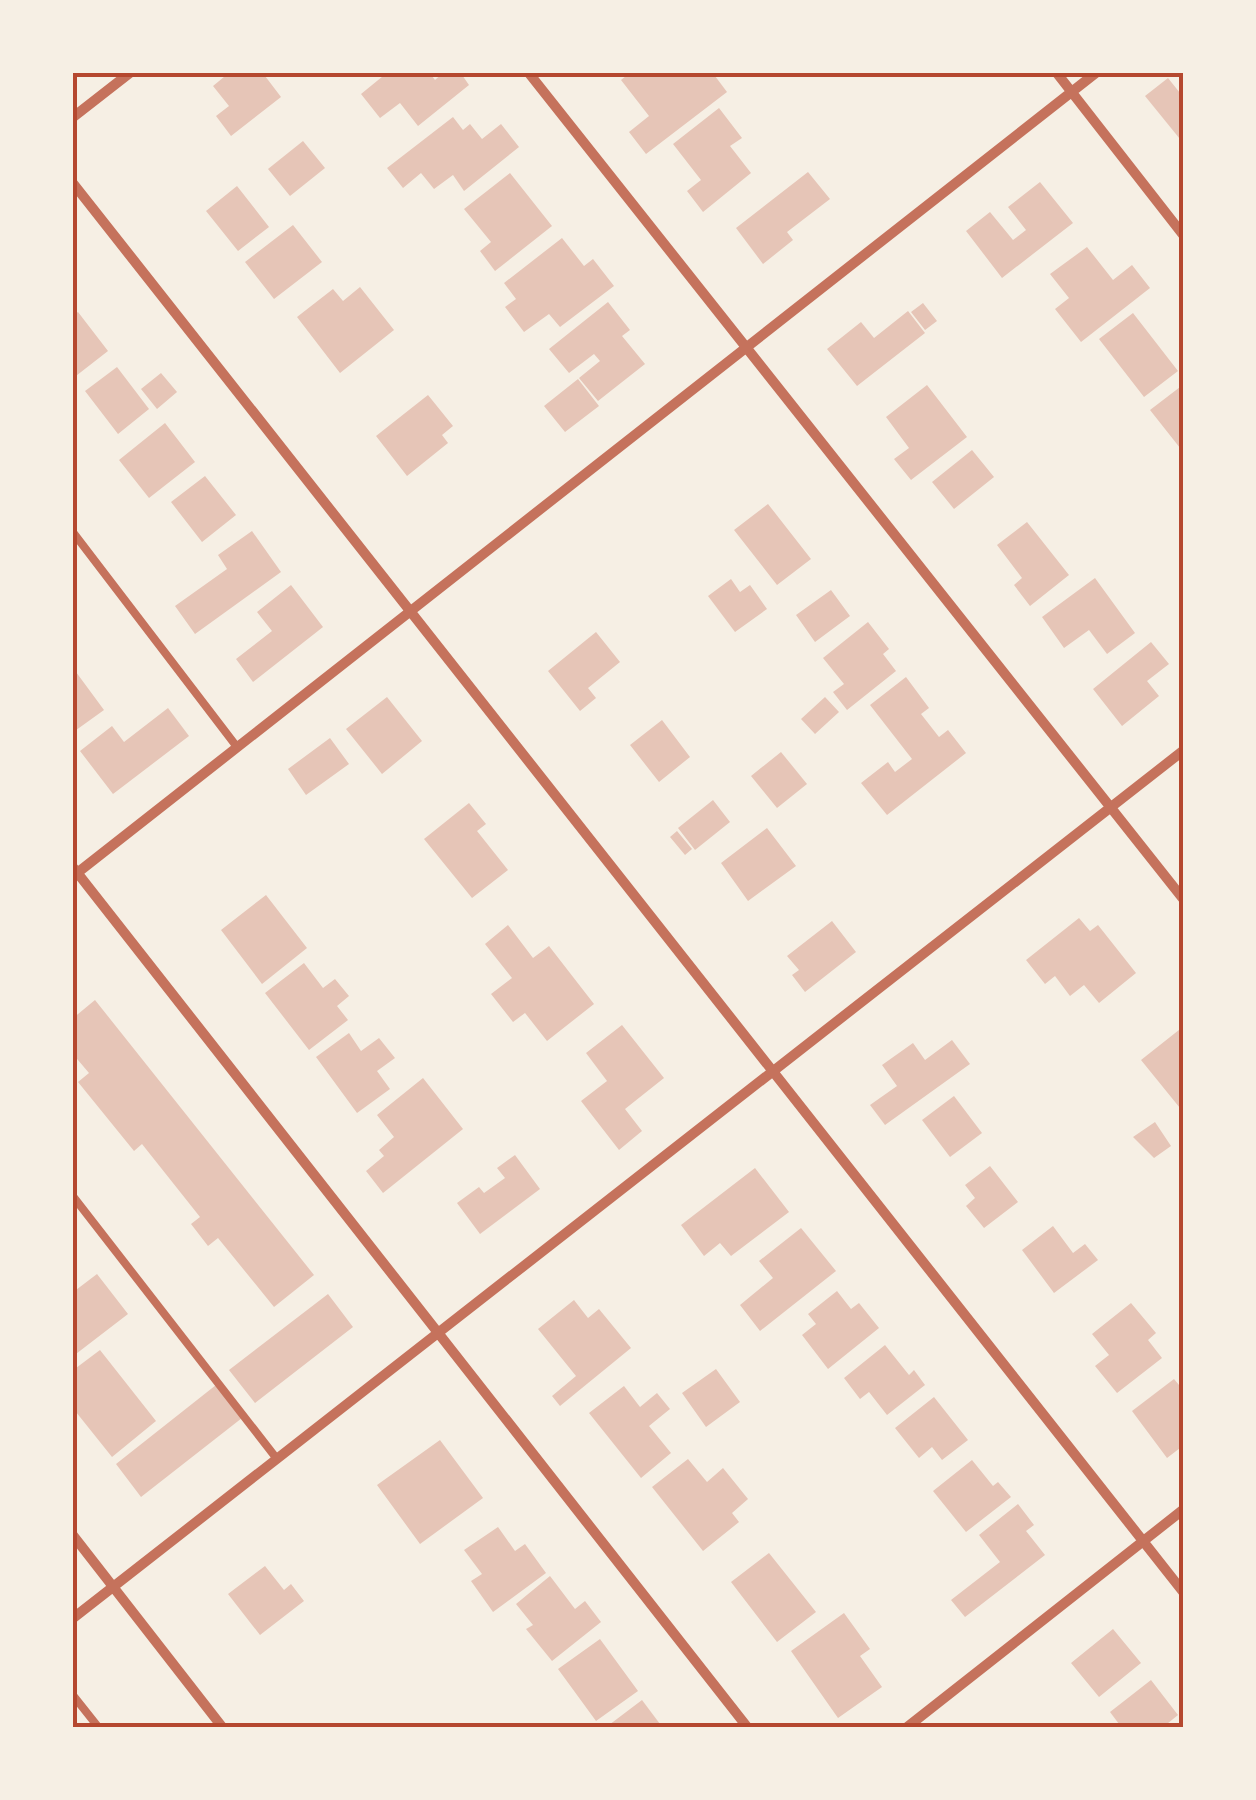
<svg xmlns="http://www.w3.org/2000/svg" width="1256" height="1800" font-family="'DM Sans',sans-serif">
	<rect width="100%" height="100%" fill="#f6efe4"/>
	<path fill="#e6c5b7" d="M230,72H262L281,97L231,136L216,116L229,106L213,86Z
		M388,72H429L435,80L444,72H460L469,85L418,126L400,103L380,118L361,94Z
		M631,72H712L727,92L646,154L629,132L649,116L621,80Z
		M1168,78L1184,98V144L1145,96Z
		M719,108L742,138L730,146L751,173L703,212L687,191L701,180L673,144Z
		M453,117L463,130L470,124L482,139L501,124L519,147L464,191L453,175L434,189L421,173L403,188L387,168Z
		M303,141L325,168L290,196L268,169Z
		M808,172L830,199L787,232L793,240L763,264L736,228Z
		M510,173L552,226L495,271L480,251L491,242L464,209Z
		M1040,182L1073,223L1002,278L966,231L990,212L1013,240L1026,230L1008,207Z
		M237,186L269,227L238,251L206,211Z
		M293,225L322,262L274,299L245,262Z
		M562,238L584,266L593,259L614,286L560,327L549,314L524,332L505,307L516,299L504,283Z
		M1087,247L1113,280L1132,265L1150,288L1081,342L1055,309L1069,298L1050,274Z
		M360,287L394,330L340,373L297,317L333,289L343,301Z
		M608,302L630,330L622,336L645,364L598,401L579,378L600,361L594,354L569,373L549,349Z
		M923,303L937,321L925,330L911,312Z
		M908,311L925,333L857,386L827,349L861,322L874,338Z
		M78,312L108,351L72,379V316Z
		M1133,313L1178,371L1144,397L1099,339Z
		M117,367L149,409L118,434L85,391Z
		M161,373L177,392L157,409L141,389Z
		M578,379L599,406L565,432L544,406Z
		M1184,384V453L1150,410Z
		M927,385L967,437L911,480L894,459L909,448L886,417Z
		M428,395L453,426L442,435L448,443L407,476L376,436Z
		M165,423L195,462L149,498L119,460Z
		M972,450L994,477L954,509L932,482Z
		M205,476L236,515L202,542L171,502Z
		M768,504L811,559L777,585L734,530Z
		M1027,522L1069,575L1030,606L1014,585L1022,578L997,545Z
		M252,531L281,572L195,634L175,606L227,569L218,555Z
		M1095,578L1135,633L1107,654L1089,630L1064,648L1042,617Z
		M731,579L740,592L750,585L767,609L735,632L708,596Z
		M291,585L323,627L253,682L236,659L272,631L257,612Z
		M831,590L850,616L815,642L796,615Z
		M868,622L889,649L883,654L896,671L847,710L833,692L844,684L823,658Z
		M596,632L620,662L588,688L596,698L580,711L548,671Z
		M1151,642L1169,664L1147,681L1159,696L1122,726L1093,689Z
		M76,672L104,710L72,733V675Z
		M906,677L929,708L921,714L939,737L948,730L966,753L887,815L861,783L888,762L895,772L912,759L870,705Z
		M387,697L422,741L382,774L346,729Z
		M825,697L839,712L815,734L801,719Z
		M168,708L189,736L113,794L80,751L112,726L124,742Z
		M662,720L690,757L659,782L630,745Z
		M330,738L349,764L306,795L288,769Z
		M781,752L807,784L777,808L751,776Z
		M713,800L730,822L695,850L678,828Z
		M469,803L486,824L477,831L508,870L472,898L424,839Z
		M767,828L796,866L748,901L721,863Z
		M677,831L692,849L685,855L670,837Z
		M266,895L307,948L262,984L221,930Z
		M1079,918L1090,931L1098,925L1136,973L1099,1003L1084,985L1070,996L1055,976L1045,984L1026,960Z
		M832,921L856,952L805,992L792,975L799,970L787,956Z
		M508,925L533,958L549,946L594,1004L547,1041L525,1013L513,1022L491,994L512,978L485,944Z
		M304,963L323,988L335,979L349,996L337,1006L348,1020L309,1050L265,993Z
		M95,1000L314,1275L274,1307L218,1238L208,1246L191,1224L200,1217L142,1144L134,1151L78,1082L89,1073L72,1053V1019Z
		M622,1025L664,1078L625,1109L642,1131L619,1150L581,1101L607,1081L586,1053Z
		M1184,1026V1113L1141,1060Z
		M349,1033L361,1051L379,1038L395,1058L377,1071L390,1089L357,1113L316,1057Z
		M952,1040L970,1064L885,1125L870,1105L897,1086L882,1065L913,1043L925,1060Z
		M423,1078L463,1129L383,1193L366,1171L384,1156L379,1150L394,1137L377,1115Z
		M954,1096L982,1133L950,1157L922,1120Z
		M1155,1122L1171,1146L1154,1158L1133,1137Z
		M515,1155L540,1189L480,1234L457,1203L479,1187L484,1193L505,1178L497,1168Z
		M990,1166L1018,1202L984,1228L966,1206L975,1198L965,1185Z
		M755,1168L789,1212L731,1256L720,1243L704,1256L681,1225Z
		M1053,1226L1073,1253L1085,1244L1098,1260L1054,1293L1022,1250Z
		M801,1228L836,1271L760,1331L740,1305L773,1278L759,1261Z
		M97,1274L128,1314L72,1357V1293Z
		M837,1291L851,1309L859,1303L879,1328L828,1369L802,1335L816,1324L808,1314Z
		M328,1294L353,1327L255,1403L229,1370Z
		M574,1300L588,1318L599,1309L631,1348L560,1406L552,1396L576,1376L538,1329Z
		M1131,1303L1156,1333L1148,1340L1162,1358L1117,1393L1095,1366L1109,1355L1092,1334Z
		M885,1345L909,1375L914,1370L925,1385L887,1415L869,1392L860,1399L844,1378Z
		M100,1350L156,1421L112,1457L72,1407V1371Z
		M716,1369L740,1402L706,1427L682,1393Z
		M1174,1379L1184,1391V1445L1167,1458L1132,1411Z
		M216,1385L242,1418L141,1497L116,1464Z
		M624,1386L640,1407L657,1393L670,1409L649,1426L671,1453L641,1478L589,1413Z
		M934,1397L968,1440L942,1460L932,1447L919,1458L895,1428Z
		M440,1440L483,1498L420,1544L377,1485Z
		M688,1459L707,1482L723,1468L748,1499L732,1513L739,1522L703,1551L652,1487Z
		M972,1460L993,1486L998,1482L1011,1497L966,1532L933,1491Z
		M1018,1504L1034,1525L1026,1531L1045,1555L965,1617L951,1600L1000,1562L979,1535Z
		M498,1527L515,1551L525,1544L546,1573L493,1612L471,1581L482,1574L464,1550Z
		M769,1553L816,1612L777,1642L731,1582Z
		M265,1566L284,1590L291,1584L304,1601L260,1635L228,1594Z
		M550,1576L575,1609L585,1601L601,1622L552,1661L526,1629L533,1625L516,1604Z
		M844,1613L870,1649L860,1656L882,1687L838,1718L791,1651Z
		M1113,1629L1141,1663L1099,1697L1071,1663Z
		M600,1639L638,1691L596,1721L558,1669Z
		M1151,1680L1178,1715L1162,1728H1122L1110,1712Z
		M642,1700L663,1728H605Z"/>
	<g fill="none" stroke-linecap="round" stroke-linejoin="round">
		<path stroke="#c5725c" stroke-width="8" d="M72,531L237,747
			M72,1195L277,1459
			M72,1694L99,1728"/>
		<path stroke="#c5725c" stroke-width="10" d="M528,72L1184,900
			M1056,72L1184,236
			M72,118L131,72
			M72,182L1184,1593
			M72,866L748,1728
			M72,877L1097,72
			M72,1534L223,1728
			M72,1619L1184,750
			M906,1728L1184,1509"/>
	</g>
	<rect width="1256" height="1800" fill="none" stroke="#f6efe4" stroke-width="150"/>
	<rect x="75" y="75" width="1106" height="1650" fill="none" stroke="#b5482f" stroke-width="4"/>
</svg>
